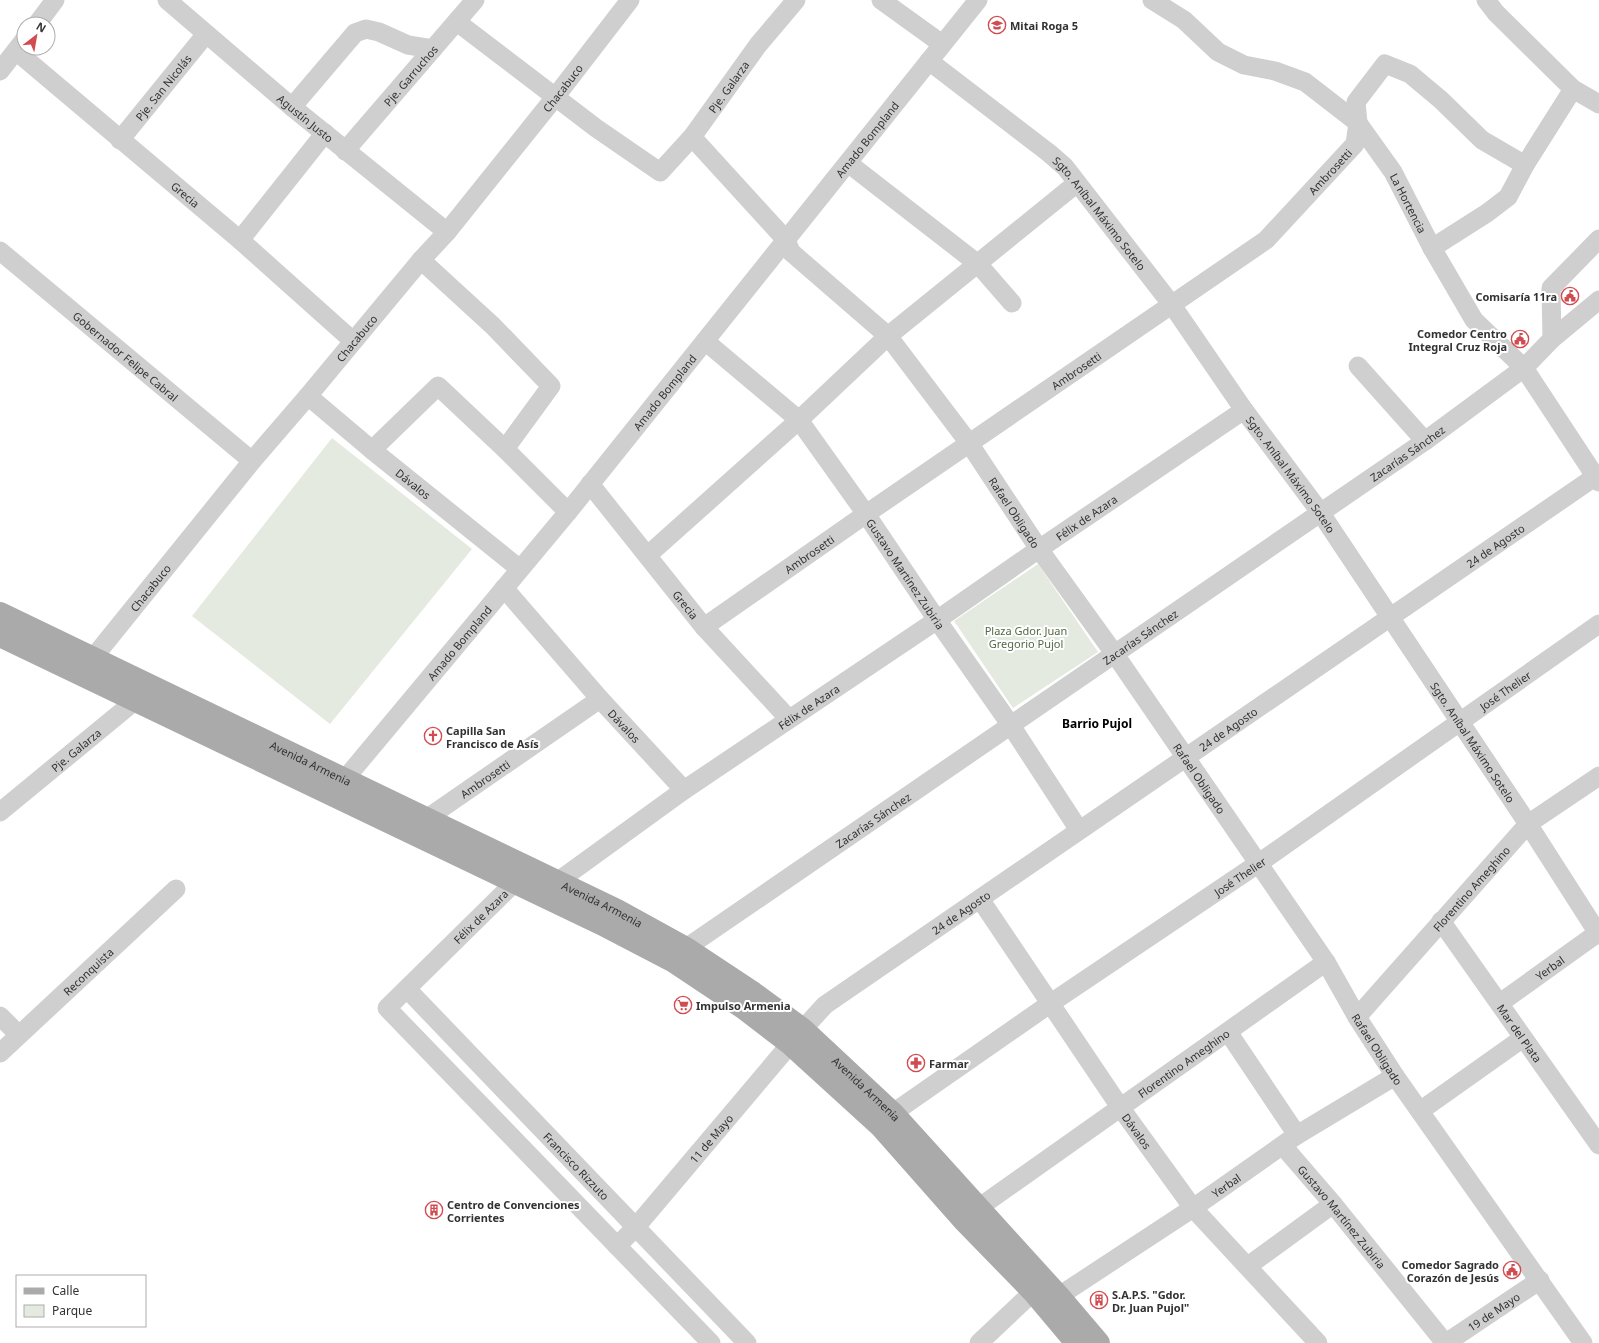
<svg xmlns="http://www.w3.org/2000/svg" width="1599" height="1343" font-family="'Noto Sans',sans-serif">
	<rect width="100%" height="100%" fill="#fff"/>
	<path fill="#e4eadf" d="M332,438L472,549L330,724L192,616Z
		M1038,564L1098,652L1013,708L954,621Z"/>
	<g fill="none" stroke-linecap="round" stroke-linejoin="round">
		<g stroke="#cfcfcf" stroke-width="19">
			<path id="s1" d="M167,0L292,107L447,232"/>
			<path d="M881,0L942,44"/>
			<path id="s2" d="M1152,0L1184,20L1218,52L1244,65L1275,71L1305,82L1358,123L1393,172L1432,248L1474,320L1524,368L1599,482"/>
			<path d="M1486,0L1496,13L1573,89L1599,104"/>
			<path id="s3" d="M457,22L596,128L660,172L692,137L758,45L796,0"/>
			<path d="M37,24L55,0"/>
			<path id="s4" d="M16,51L240,240L353,341"/>
			<path id="s5" d="M929,61L1049,153L1065,167L1172,305L1244,410L1320,512L1528,824L1599,935"/>
			<path d="M0,71L24,40"/>
			<path d="M292,107L355,33L366,29L379,32L408,45L433,49"/>
			<path id="s6" d="M692,137L786,240L791,252L888,336L969,443L1039,549L1114,653L1326,962L1357,1017L1395,1076L1583,1343"/>
			<path id="s7" d="M120,140L206,34"/>
			<path id="s8" d="M345,151L475,0"/>
			<path d="M848,163L978,264L1012,303"/>
			<path d="M240,240L325,133"/>
			<path d="M1432,248L1487,213L1508,197L1525,165L1573,89"/>
			<path id="s9" d="M0,251L252,461"/>
			<path d="M421,260L493,326L551,386L505,449"/>
			<path d="M1552,339L1551,288L1599,239"/>
			<path id="s10" d="M705,341L799,420L866,514L937,620L1010,724L1079,830"/>
			<path d="M1358,366L1425,441"/>
			<path id="s11" d="M308,396L372,450L520,569"/>
			<path d="M372,450L438,386L505,449L568,512"/>
			<path id="s12" d="M590,484L704,627L788,718"/>
			<path d="M648,555L799,420L888,336L1077,183"/>
			<path id="s13" d="M504,588L600,699L684,790"/>
			<path id="s14" d="M704,627L866,514L1266,240L1355,144L1358,123L1356,102L1385,64L1410,74L1441,100L1482,140L1525,165"/>
			<path id="s15" d="M87,670L93,658L252,461L308,396L421,260L447,232L556,96L630,0"/>
			<path id="s16" d="M339,793L345,779L568,512L978,0"/>
			<path id="s17" d="M0,812L136,700L141,689"/>
			<path id="s18" d="M422,830L426,819L600,699"/>
			<path id="s19" d="M980,899L1120,1107L1193,1208L1318,1343"/>
			<path id="s20" d="M1441,921L1599,1145"/>
			<path id="s21" d="M677,958L686,948L1425,441L1524,368L1552,339L1599,300"/>
			<path id="s22" d="M407,989L747,1343"/>
			<path id="s23" d="M1500,1003L1599,932"/>
			<path d="M0,1016L19,1035"/>
			<path id="s24" d="M1357,1017L1528,824L1599,776"/>
			<path d="M1228,1032L1297,1135"/>
			<path id="s25" d="M0,1053L176,889"/>
			<path d="M1420,1111L1523,1038"/>
			<path id="s26" d="M883,1123L893,1113L1051,1003L1259,863L1599,624"/>
			<path id="s27" d="M1283,1146L1333,1204L1445,1343"/>
			<path id="s28" d="M967,1216L1326,962"/>
			<path id="s29" d="M617,1246L635,1228L803,1029L825,1005L1599,474"/>
			<path d="M1248,1266L1333,1204"/>
			<path id="s30" d="M711,1343L387,1008L514,883L557,882L684,790L937,620L1039,549L1244,410"/>
			<path id="s31" d="M979,1343L1033,1292L1059,1296L1193,1208L1297,1135L1395,1076"/>
			<path id="s32" d="M1446,1343L1540,1280"/>
		</g>
		<g stroke="#aaa" stroke-width="22">
			<path id="s33" d="M0,613L617,910L686,948L754,993L803,1029L893,1113L1059,1296L1099,1343"/>
			<path d="M0,636L601,924L674,962L743,1008L790,1044L880,1126L963,1220L1033,1292L1076,1343"/>
		</g>
	</g>
	<defs>
		<symbol id="school-ring" viewBox="-11 -11 22 22"><circle r="9.5" fill="#fff" stroke="#d14c50" stroke-width="1.5"/><path d="M0-5L7-2L0 1L-7-2ZM-4 1L0 2.5L4 1V4Q0 6-4 4Z" fill="#d14c50"/></symbol>
		<symbol id="civic-ring" viewBox="-11 -11 22 22"><circle r="9.5" fill="#fff" stroke="#d14c50" stroke-width="1.5"/><path d="M-.6-6.5H3V-4.5H.6V-3L4-1V1h2V6H-6V1h2V-1L-.6-3ZM-1.2 2.5V6h2.4V2.5Z" fill="#d14c50"/></symbol>
		<symbol id="church-ring" viewBox="-11 -11 22 22"><circle r="9.5" fill="#fff" stroke="#d14c50" stroke-width="1.5"/><path d="M-1.2-6h2.4v3.5h3.3v2.4h-3.3V6h-2.4V-.1h-3.3v-2.4h3.3Z" fill="#d14c50"/></symbol>
		<symbol id="supermarket-ring" viewBox="-11 -11 22 22"><circle r="9.5" fill="#fff" stroke="#d14c50" stroke-width="1.5"/><path d="M-6-5.5h2.5l.6 2H6L4.5 2H-2.5L-4.4-4H-6ZM-1.5 3.2a1.3 1.3 0 1 0 .1 0ZM3 3.2a1.3 1.3 0 1 0 .1 0Z" fill="#d14c50"/></symbol>
		<symbol id="pharmacy-ring" viewBox="-11 -11 22 22"><circle r="9.5" fill="#fff" stroke="#d14c50" stroke-width="1.5"/><path d="M-2-6h4v4h4v4h-4v4h-4v-4h-4v-4h4Z" fill="#d14c50"/></symbol>
		<symbol id="building-ring" viewBox="-11 -11 22 22"><circle r="9.5" fill="#fff" stroke="#d14c50" stroke-width="1.5"/><path d="M-4-6H4V6H1V3H-1V6H-4ZM-2.5-4.3h1.7v1.8h-1.7ZM.8-4.3h1.7v1.8H.8ZM-2.5-1h1.7V.8h-1.7ZM.8-1h1.7V.8H.8Z" fill="#d14c50"/></symbol>
	</defs>
	<g fill-rule="evenodd">
		<use href="#school-ring" x="987" y="15" width="20" height="20"/>
		<use href="#civic-ring" x="1560" y="286" width="20" height="20"/>
		<use href="#civic-ring" x="1510" y="329" width="20" height="20"/>
		<use href="#church-ring" x="423" y="726" width="20" height="20"/>
		<use href="#supermarket-ring" x="673" y="995" width="20" height="20"/>
		<use href="#pharmacy-ring" x="906" y="1053" width="20" height="20"/>
		<use href="#building-ring" x="424" y="1200" width="20" height="20"/>
		<use href="#civic-ring" x="1502" y="1260" width="20" height="20"/>
		<use href="#building-ring" x="1089" y="1290" width="20" height="20"/>
	</g>
	<g text-anchor="middle" dominant-baseline="central" stroke-width="4" stroke-linejoin="round" paint-order="stroke">
		<g font-size="11" font-weight="bold" fill="#323232" stroke="#fff" text-anchor="start">
			<text x="1010" y="25">Mitai Roga 5</text>
			<text x="1557" y="296" text-anchor="end">Comisaría 11ra</text>
			<text x="1507" y="333" text-anchor="end">Comedor Centro<tspan x="1507" dy="13">Integral Cruz Roja</tspan></text>
			<text x="446" y="730">Capilla San<tspan x="446" dy="13">Francisco de Asís</tspan></text>
			<text x="696" y="1005">Impulso Armenia</text>
			<text x="929" y="1063">Farmar</text>
			<text x="447" y="1204">Centro de Convenciones<tspan x="447" dy="13">Corrientes</tspan></text>
			<text x="1499" y="1264" text-anchor="end">Comedor Sagrado<tspan x="1499" dy="13">Corazón de Jesús</tspan></text>
			<text x="1112" y="1294">S.A.P.S. "Gdor.<tspan x="1112" dy="13">Dr. Juan Pujol"</tspan></text>
		</g>
		<g font-size="11" fill="#323232" stroke="#fff">
			<text stroke="none"><textPath href="#s8" startOffset="100">Pje. Garruchos</textPath></text>
			<text stroke="none"><textPath href="#s7" startOffset="68">Pje. San Nicolás</textPath></text>
			<text stroke="none"><textPath href="#s3" startOffset="362">Pje. Galarza</textPath></text>
			<text stroke="none"><textPath href="#s15" startOffset="752">Chacabuco</textPath></text>
			<text stroke="none"><textPath href="#s1" startOffset="182">Agustín Justo</textPath></text>
			<text stroke="none"><textPath href="#s16" startOffset="841">Amado Bompland</textPath></text>
			<text stroke="none"><textPath href="#s14" startOffset="776">Ambrosetti</textPath></text>
			<text stroke="none"><textPath href="#s4" startOffset="222">Grecia</textPath></text>
			<text stroke="none"><textPath href="#s2" startOffset="339">La Hortencia</textPath></text>
			<text stroke="none"><textPath href="#s5" startOffset="230">Sgto. Aníbal Máximo Sotelo</textPath></text>
			<text stroke="none"><textPath href="#s15" startOffset="428">Chacabuco</textPath></text>
			<text stroke="none"><textPath href="#s9" startOffset="164">Gobernador Felipe Cabral</textPath></text>
			<text stroke="none"><textPath href="#s14" startOffset="452">Ambrosetti</textPath></text>
			<text stroke="none"><textPath href="#s16" startOffset="517">Amado Bompland</textPath></text>
			<text stroke="none"><textPath href="#s21" startOffset="888">Zacarías Sánchez</textPath></text>
			<text stroke="none"><textPath href="#s5" startOffset="554">Sgto. Aníbal Máximo Sotelo</textPath></text>
			<text stroke="none"><textPath href="#s11" startOffset="137">Dávalos</textPath></text>
			<text stroke="none"><textPath href="#s6" startOffset="498">Rafael Obligado</textPath></text>
			<text stroke="none"><textPath href="#s30" startOffset="1330">Félix de Azara</textPath></text>
			<text stroke="none"><textPath href="#s29" startOffset="1131">24 de Agosto</textPath></text>
			<text stroke="none"><textPath href="#s14" startOffset="128">Ambrosetti</textPath></text>
			<text stroke="none"><textPath href="#s10" startOffset="310">Gustavo Martínez Zubiria</textPath></text>
			<text stroke="none"><textPath href="#s15" startOffset="104">Chacabuco</textPath></text>
			<text stroke="none"><textPath href="#s12" startOffset="154">Grecia</textPath></text>
			<text stroke="none"><textPath href="#s21" startOffset="564">Zacarías Sánchez</textPath></text>
			<text stroke="none"><textPath href="#s16" startOffset="193">Amado Bompland</textPath></text>
			<text stroke="none"><textPath href="#s26" startOffset="758">José Thelier</textPath></text>
			<text stroke="none"><textPath href="#s30" startOffset="994">Félix de Azara</textPath></text>
			<text stroke="none"><textPath href="#s13" startOffset="183">Dávalos</textPath></text>
			<text stroke="none"><textPath href="#s29" startOffset="807">24 de Agosto</textPath></text>
			<text stroke="none"><textPath href="#s5" startOffset="878">Sgto. Aníbal Máximo Sotelo</textPath></text>
			<text stroke="none"><textPath href="#s17" startOffset="98">Pje. Galarza</textPath></text>
			<text stroke="none"><textPath href="#s33" startOffset="345">Avenida Armenia</textPath></text>
			<text stroke="none"><textPath href="#s6" startOffset="822">Rafael Obligado</textPath></text>
			<text stroke="none"><textPath href="#s18" startOffset="83">Ambrosetti</textPath></text>
			<text stroke="none"><textPath href="#s21" startOffset="240">Zacarías Sánchez</textPath></text>
			<text stroke="none"><textPath href="#s26" startOffset="434">José Thelier</textPath></text>
			<text stroke="none"><textPath href="#s24" startOffset="172">Florentino Ameghino</textPath></text>
			<text stroke="none"><textPath href="#s33" startOffset="669">Avenida Armenia</textPath></text>
			<text stroke="none"><textPath href="#s29" startOffset="483">24 de Agosto</textPath></text>
			<text stroke="none"><textPath href="#s30" startOffset="597">Félix de Azara</textPath></text>
			<text stroke="none"><textPath href="#s23" startOffset="61">Yerbal</textPath></text>
			<text stroke="none"><textPath href="#s25" startOffset="120">Reconquista</textPath></text>
			<text stroke="none"><textPath href="#s20" startOffset="137">Mar del Plata</textPath></text>
			<text stroke="none"><textPath href="#s6" startOffset="1146">Rafael Obligado</textPath></text>
			<text stroke="none"><textPath href="#s28" startOffset="265">Florentino Ameghino</textPath></text>
			<text stroke="none"><textPath href="#s33" startOffset="993">Avenida Armenia</textPath></text>
			<text stroke="none"><textPath href="#s19" startOffset="280">Dávalos</textPath></text>
			<text stroke="none"><textPath href="#s29" startOffset="143">11 de Mayo</textPath></text>
			<text stroke="none"><textPath href="#s22" startOffset="245">Francisco Rizzuto</textPath></text>
			<text stroke="none"><textPath href="#s31" startOffset="301">Yerbal</textPath></text>
			<text stroke="none"><textPath href="#s27" startOffset="92">Gustavo Martínez Zubiria</textPath></text>
			<text stroke="none"><textPath href="#s32" startOffset="57">19 de Mayo</textPath></text>
		</g>
		<g font-size="11" fill="#546944" stroke="#fff">
			<text x="1026" y="630">Plaza Gdor. Juan<tspan x="1026" dy="13">Gregorio Pujol</tspan></text>
		</g>
		<g font-size="12" font-weight="bold" fill="#000" stroke="#fff">
			<text x="1097" y="723">Barrio Pujol</text>
		</g>
	</g>
	<rect x="16" y="1275" width="130" height="52" fill="#ffffff" stroke="#adadad"/>
	<rect x="24" y="1288" width="20" height="6" fill="#aaaaaa" stroke="#adadad"/>
	<text x="52" y="1295" font-size="12" fill="#323232">Calle</text>
	<rect x="24" y="1305" width="20" height="12" fill="#e4eadf" stroke="#adadad"/>
	<text x="52" y="1315" font-size="12" fill="#323232">Parque</text>
	<g transform="translate(36 36) rotate(31)"><circle r="19" fill="#ffffff" stroke="#adadad"/>
	<path d="M0-3L7 15L0 10L-7 15Z" fill="#d14c50"/>
	<text y="-6" font-size="11" font-weight="bold" text-anchor="middle" fill="#323232">N</text>
	</g>
</svg>
